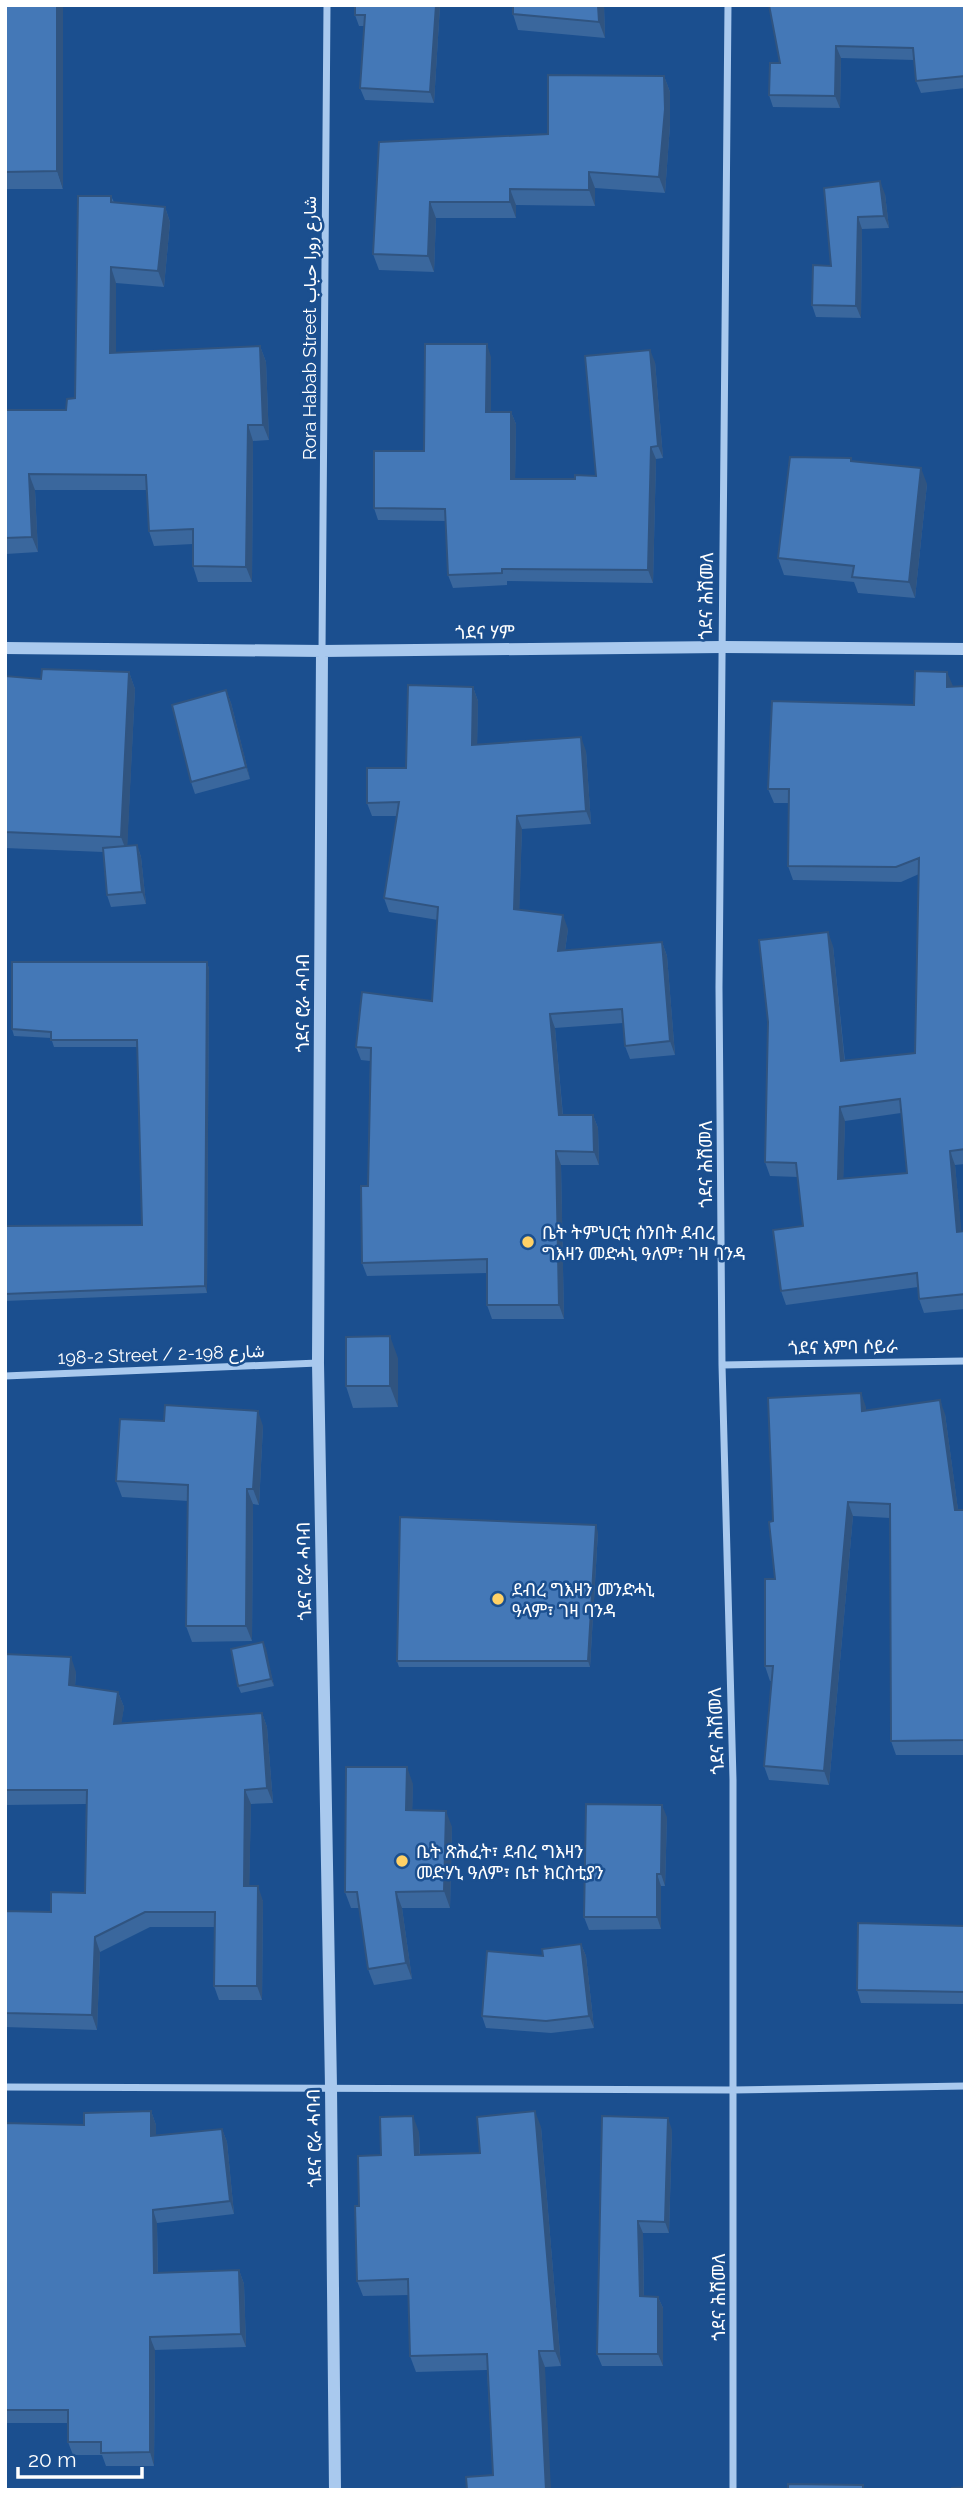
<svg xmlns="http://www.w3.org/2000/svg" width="970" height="2495" font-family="Raleway,Vazirmatn,'Noto Sans Ethiopic',sans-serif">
	<rect width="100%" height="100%" fill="#1b4f8f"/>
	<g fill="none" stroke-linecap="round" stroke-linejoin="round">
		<path stroke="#a9c9ee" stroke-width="7" d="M728,5L719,987L722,1365L733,1780V2490
			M322,651L327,5
			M722,1365L965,1361
			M5,1376L318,1363
			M5,2087L733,2090L965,2086"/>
		<path stroke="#a9c9ee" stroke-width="12" d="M5,648L322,651L722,647L965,649
			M322,651L318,1363L331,2087L335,2490"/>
	</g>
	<path fill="#3a679d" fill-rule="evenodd" d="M5,5L63,189H5Z
		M440,5L434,103L365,100L360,88L364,26H359L355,15Z
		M604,5L605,38L518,30L513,14Z
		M965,5V88L921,93L916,81L914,60L841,58L840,108L773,107L769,95L780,63Z
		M664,76L670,92V125L665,193L595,188V206L516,205V218H436L434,272L379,270L373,254L379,142L548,134Z
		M824,188L885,194L889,228L862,229L861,318L816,317L812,305L831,266Z
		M111,196L114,202L165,207L170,222L164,287L116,283V353L260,346L266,362L269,440L253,441L252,582H198L193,566V544L154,546L149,531L147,490H35L38,552L6,554L5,552V410H66L75,398Z
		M491,357V412H511L516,424L515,479H575L596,476L655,362L663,458L656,459L653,583L507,581V585L453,588L448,575L446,521L378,520L374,508L424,451Z
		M853,461L927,484L915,598L858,593L854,582L784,575L778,558Z
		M129,672L135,689L127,846L137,845L141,857L146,904L111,907L107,895L103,852L5,848V676L41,679Z
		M965,686V1164L955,1165L961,1232L965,1231V1309L924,1313L919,1299L918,1287L786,1305L781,1291L803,1226L798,1177L770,1176L765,1162L833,946L845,1061L915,1053L919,874L901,882L793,880L788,866L789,803H774L768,789L914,705L952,687ZM901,1113L907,1173L843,1179L845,1121Z
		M473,687L478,701L477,744L586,751L591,824L522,829L519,909L568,929L565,951L662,942L667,956L675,1055L630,1059L625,1046L623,1023L555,1028L563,1115H593L598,1128L599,1165H561L564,1319H492L487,1305V1273L367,1276L362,1263L368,1186L370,1061L361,1060L356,1047L432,1001L438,920L389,912L384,898L397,816H372L367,803L406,768Z
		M226,690L231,703L250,779L195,794L191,782Z
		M207,962L209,969L207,1293L5,1301V1226L142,1225L137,1047H54L51,1038L14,1036L12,1029Z
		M398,1358V1407L353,1408L346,1386Z
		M861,1393L866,1411L945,1414L958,1510H965V1755H896L891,1741L890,1518L853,1516L829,1785L769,1780L764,1766L772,1681H770L765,1666L775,1579L773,1521Z
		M263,1426L259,1505L253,1504L252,1641L192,1642L186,1626L188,1501L122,1497L116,1481Z
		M598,1532L590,1667H399L397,1661Z
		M263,1642L274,1686L241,1693L238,1686Z
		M5,1654L76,1672L75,1686L118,1692L124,1707L121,1723L262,1713L267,1727L273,1803L251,1804L249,1886L263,1901L262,2000H219L214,1986V1927H150L100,1952L97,2030L5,2027V1911L51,1912L85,1893L86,1804L5,1805Z
		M413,1784L412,1810L452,1827L450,1908H402L412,1979L374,1985L368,1969L360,1908H351L345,1892Z
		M667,1817L665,1886H661V1929L589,1930L584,1917Z
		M965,1926V2004L861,2003L857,1990Z
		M581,1944L586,1956L594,2028L551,2033L486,2028L482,2016L543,1956Z
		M151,2111L156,2125V2136L222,2129L227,2142L234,2214L157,2223L158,2273L239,2270L244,2284L246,2347L155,2350L154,2466H106L102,2455H73L68,2442V2423H5V2123L84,2125Z
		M602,2116L672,2130L669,2233H643L644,2297H658L663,2308V2366H602L597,2354Z
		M541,2127L561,2366L545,2367L493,2475L487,2370L416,2372L410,2356L409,2295L363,2296L357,2281L359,2206L381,2155L419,2132L420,2155L480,2153Z"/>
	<path fill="#305480" d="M57,5H63V189L57,171Z
		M436,5H440L434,103L430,92Z
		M598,5H604L605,38L599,22Z
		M836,46L841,58L840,108L835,96Z
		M664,76L670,92V125L665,193L659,177Z
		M589,172L595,188V206L589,190Z
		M880,181L885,194L889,228L884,216Z
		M510,189L516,205V218L510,202Z
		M430,202L436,218L434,272L428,256Z
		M165,207L170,222L164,287L158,271Z
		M858,217L862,229L861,318L856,306Z
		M111,267L116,283V369L110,353Z
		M487,344L491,357V424L486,412Z
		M260,346L266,362L269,440L263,425Z
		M650,350L655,362L663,458L658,446Z
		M511,412L516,424L515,492L511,479Z
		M248,425L253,441L252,582L246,567Z
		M651,447L656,459L653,583L648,570Z
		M921,468L927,484L915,598L909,582Z
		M29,474L35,490L38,552L32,537Z
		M129,672L135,689L127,853L121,837Z
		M947,672L953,686L952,701L947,687Z
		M473,687L478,701L477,758L472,745Z
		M226,690L231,703L250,779L246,767Z
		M581,737L586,751L591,824L586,811Z
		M517,816L522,829L519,922L514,909Z
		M137,845L141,857L146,904L142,892Z
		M563,915L568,929L563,965L558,951Z
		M828,932L833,946L846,1075L841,1061Z
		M662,942L667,956L675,1055L670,1041Z
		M207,962L209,969L207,1293L205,1286Z
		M550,1014L555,1028L564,1129L559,1115Z
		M840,1107L845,1121L843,1193L838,1179Z
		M593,1115L598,1128L599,1165L594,1152Z
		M556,1151L561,1165L564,1319L559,1305Z
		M950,1151L955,1165L963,1246L957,1232Z
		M390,1336L398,1358V1407L390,1386Z
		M861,1393L866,1407L867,1426L862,1411Z
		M940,1400L945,1414L960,1524L955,1510Z
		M258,1411L263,1426L259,1505L253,1489Z
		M247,1489L253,1504L252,1641L246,1626Z
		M848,1502L853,1516L829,1785L824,1771Z
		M596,1525L598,1532L590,1667L588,1661Z
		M263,1642L266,1648L274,1686L271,1679Z
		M71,1657L76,1672L74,1700L69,1685Z
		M118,1692L124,1707L119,1739L114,1724Z
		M262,1713L267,1727L273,1803L267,1788Z
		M407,1767L413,1784L412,1827L406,1810Z
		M245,1790L251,1804L249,1901L244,1886Z
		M662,1805L667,1817L665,1886L661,1874Z
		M446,1811L452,1827L450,1908L444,1891Z
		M657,1874L661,1886V1929L657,1917Z
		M258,1886L263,1901L262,2000L257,1986Z
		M396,1892L402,1908L412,1979L406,1963Z
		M95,1937L100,1952L97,2030L92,2015Z
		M581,1944L586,1956L594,2028L589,2016Z
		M151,2111L156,2125V2149L151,2136Z
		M535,2111L541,2127L561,2366L555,2351Z
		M413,2116L419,2132L420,2171L415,2155Z
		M668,2118L672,2130L669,2233L665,2222Z
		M222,2129L227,2142L234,2214L230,2201Z
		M153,2210L157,2223L158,2286L154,2273Z
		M638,2221L643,2233L644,2308L640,2296Z
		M239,2270L244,2284L246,2347L241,2334Z
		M658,2297L663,2308V2366L658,2354Z
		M150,2337L155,2350L154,2466L150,2452Z
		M539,2351L545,2367L551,2490H546Z"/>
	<path fill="#4478b7" stroke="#305480" stroke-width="2" fill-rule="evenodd" d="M5,5H57V171L5,172Z
		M355,5H436L430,92L360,88L365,15H355Z
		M513,5H598L599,22L513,14Z
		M769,5H965V76L916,81L913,48L836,46L835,96L769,95L770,63H780Z
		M548,75L664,76L665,109L659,177L589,172V190L510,189V202H430L428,256L373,254L379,142L548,134Z
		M880,181L884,216L858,217L856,306L812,305L813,265L831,266L824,188Z
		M78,196H111V202L165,207L158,271L111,267L110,353L260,346L263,425H248L246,567L193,566V529L149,531L146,475L29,474L32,537L5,538V410H66L67,399L75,398Z
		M425,344H487L486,412H511V479H575V475L596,476L585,356L650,350L658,446L651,447L648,570L502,569V573L448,575L445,509L374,508V451H424Z
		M790,457L851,458V461L921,468L909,582L852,577L854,566L778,558Z
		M42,669L129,672L121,837L5,832V676L41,679Z
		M915,671L947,672V687L965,686V1149L950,1151L957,1232L965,1231V1294L919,1299L917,1273L781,1291L773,1230L803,1226L796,1163L765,1162L768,1022L759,940L828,932L841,1061L915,1053L919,858L896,867L788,866L789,789H768L772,701L914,705ZM900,1099L907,1173L838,1179L840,1107Z
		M408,685L473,687L472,745L581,737L586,811L517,816L514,909L563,915L558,951L662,942L670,1041L625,1046L622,1009L550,1014L559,1115H593L594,1152L556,1151L559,1305H487V1259L362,1263L361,1186H368L371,1048L356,1047L362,992L432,1001L438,907L384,898L399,802L367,803V768H406Z
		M226,690L246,767L191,782L172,705Z
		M137,845L142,892L107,895L103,848Z
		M12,962H207L205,1286L5,1294V1226L142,1225L137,1040H51V1032L12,1029Z
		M390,1336V1386H346V1337Z
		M861,1393L862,1411L940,1400L955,1510H965V1740L891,1741L890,1504L848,1502L824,1771L764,1766L773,1666H765V1579H775L769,1522L773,1521L768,1398Z
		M165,1405L258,1411L253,1489H247L246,1626H186L188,1485L116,1481L120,1419L164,1421Z
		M400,1517L596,1525L588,1661H397Z
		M263,1642L271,1679L238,1686L231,1649Z
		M5,1654L71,1657L69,1685L118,1692L114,1724L262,1713L267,1788L245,1790L244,1886H258L257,1986H214L215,1912H145L95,1937L92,2015L5,2013V1911L51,1912V1892L85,1893L87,1790H5Z
		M346,1767H407L406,1810L446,1811L444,1891L396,1892L406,1963L368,1969L357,1892H345Z
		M586,1804L662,1805L661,1874H657V1917H584Z
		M858,1923L965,1926V1992L857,1990Z
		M581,1944L589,2016L546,2021L482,2016L487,1951L543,1956L542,1949Z
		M151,2111V2136L222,2129L230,2201L153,2210L154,2273L239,2270L241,2334L150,2337V2452L101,2453V2442H68V2410H5V2123L84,2125V2113Z
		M535,2111L555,2351H539L546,2490H467L466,2477L493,2475L487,2354L410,2356L408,2279L357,2281L355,2206H359L358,2156L381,2155L380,2117L413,2116L415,2155L480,2153L477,2117Z
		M602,2116L668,2118L665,2222L638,2221L640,2296L658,2297V2354H597Z
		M788,2484L863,2485V2490H788Z
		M965,2487V2490H952V2488Z"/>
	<g fill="#ffd166" stroke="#1b4f8f" stroke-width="2.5">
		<circle cx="528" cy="1242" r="7"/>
		<circle cx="498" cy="1599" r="7"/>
		<circle cx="402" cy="1861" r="7"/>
	</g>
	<g text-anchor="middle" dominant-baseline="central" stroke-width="5" stroke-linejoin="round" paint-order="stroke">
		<g font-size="18" fill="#fff" stroke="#1b4f8f">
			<text transform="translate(309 328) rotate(-90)">Rora Habab Street شارع رورا حباب</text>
			<text transform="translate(706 596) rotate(-89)">ጎደና ሕሽመለ</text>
			<text transform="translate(485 632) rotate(-1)">ጎደና ሃም</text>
			<text transform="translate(302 1003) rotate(-90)">ጎደና ሮራ ሓባብ</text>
			<text transform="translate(705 1164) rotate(-90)">ጎደና ሕሽመለ</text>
			<text transform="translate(843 1347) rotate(-1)">ጎደና እምባ ሶይራ</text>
			<text transform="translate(161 1354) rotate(-2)">198-2 Street / شارع 198-2</text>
			<text transform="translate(304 1571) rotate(-91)">ጎደና ሮራ ሓባብ</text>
			<text transform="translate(716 1731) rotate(-92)">ጎደና ሕሽመለ</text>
			<text transform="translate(314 2138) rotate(-91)">ጎደና ሮራ ሓባብ</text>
			<text transform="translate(718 2297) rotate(-90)">ጎደና ሕሽመለ</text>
		</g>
		<g font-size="18" fill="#fff" stroke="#1b4f8f" text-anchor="start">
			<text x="542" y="1232">ቤት ትምህርቲ ሰንበት ደብረ<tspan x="542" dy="21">ግእዛን መድሓኒ ዓለም፣ ገዛ ባንዳ</tspan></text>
			<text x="512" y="1589">ደብረ ግእዛን መንድሓኒ<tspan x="512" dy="21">ዓላም፣ ገዛ ባንዳ</tspan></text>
			<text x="416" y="1851">ቤት ጽሕፈት፣ ደብረ ግእዛን<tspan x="416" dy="21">መድሃኒ ዓለም፣ ቤተ ክርስቲያን</tspan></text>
		</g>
	</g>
	<rect width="970" height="2495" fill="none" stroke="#ffffff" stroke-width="14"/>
	<path d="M18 2467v10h124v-10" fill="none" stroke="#ffffff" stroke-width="3.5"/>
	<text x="28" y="2467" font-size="21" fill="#ffffff" stroke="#1b4f8f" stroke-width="5" paint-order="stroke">20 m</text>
</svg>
